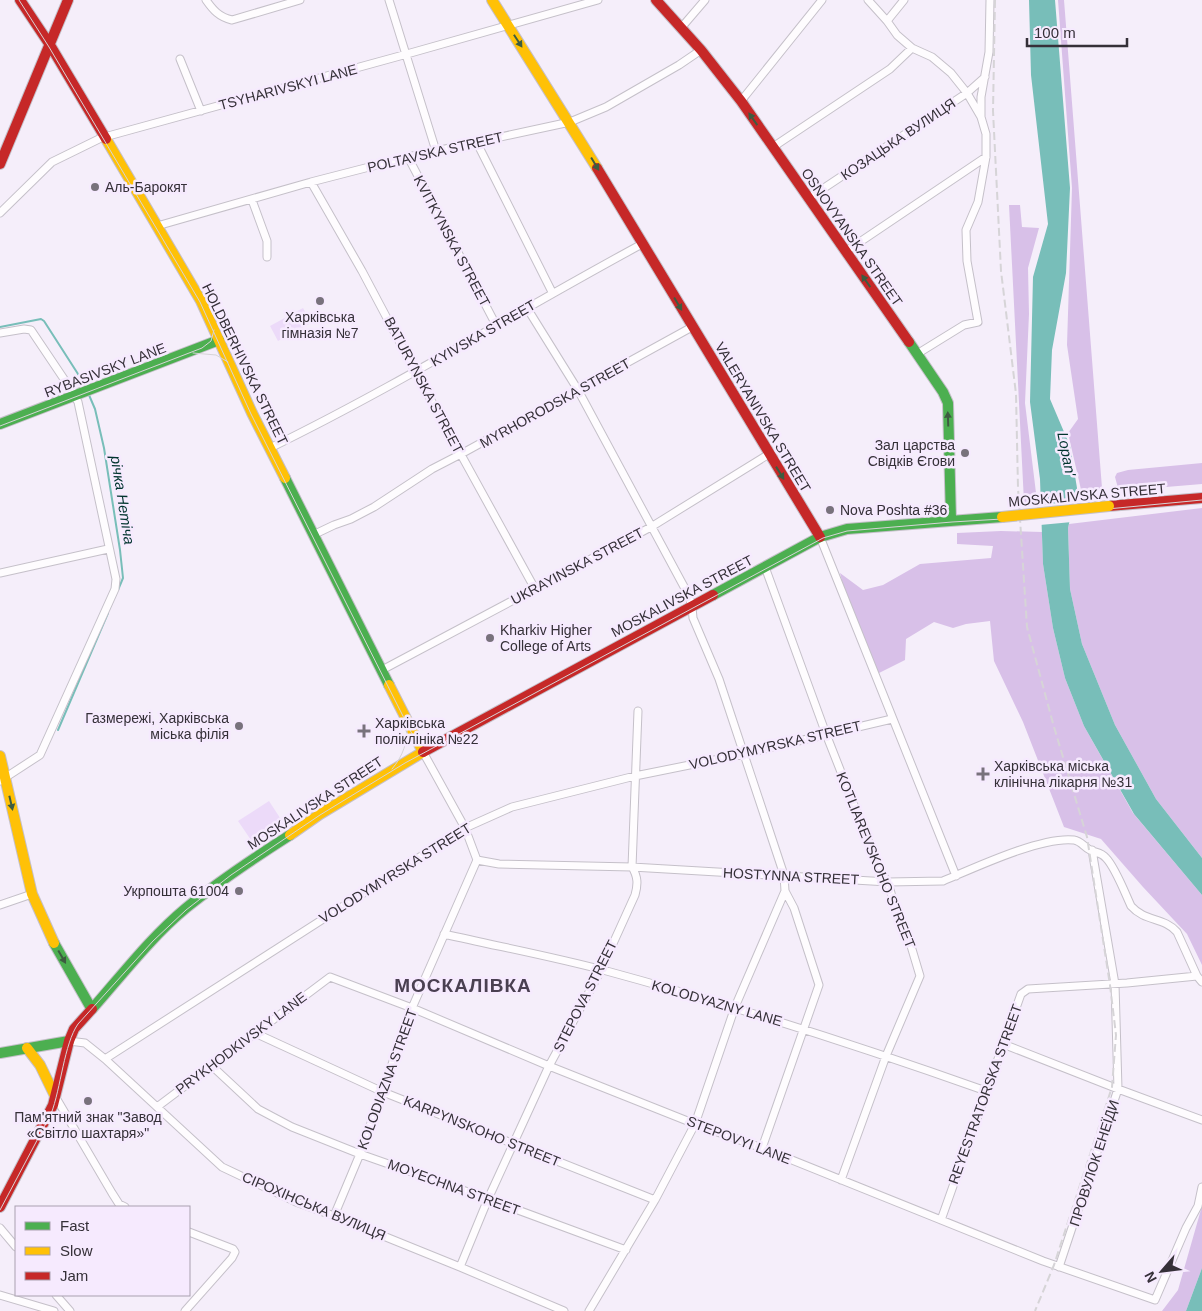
<svg xmlns="http://www.w3.org/2000/svg" width="1202" height="1311" font-family="Arial,sans-serif">
	<rect width="100%" height="100%" fill="#f5eefa"/>
	<path fill="#ecdaf9" d="M303,308L311,323L278,341L270,326Z
		M269,801L284,824L253,843L238,821Z"/>
	<path fill="#d8c0e8" d="M1058,0H1064L1102,488L1092,495L1082,494L1068,433L1078,419L1067,345L1072,188Z
		M1009,205H1020L1022,227L1039,228L1028,268L1029,314L1025,403L1037,501L1024,502Z
		M1202,463V484L1130,490L1118,488L1115,477L1117,473L1128,470Z
		M1202,508V858L1156,799L1115,725L1082,644L1070,589L1068,528L1069,524Z
		M1001,531L1042,532L1043,564L1053,628L1065,678L1084,726L1133,813L1202,895V965L1187,934L1143,887L1101,839L1064,827L1023,722L994,661L990,621L966,624L953,628L934,622L906,639L905,660L875,675L848,605L840,573L863,590L883,585L920,564L991,558L993,546L957,544V533Z
		M1202,1206V1268L1186,1311H1162L1178,1290Z"/>
	<path fill="#78beb9" d="M1029,0H1055L1070,188L1066,273L1052,350L1050,399L1070,446L1077,488L1068,528L1070,589L1082,644L1115,725L1156,799L1202,858V895L1134,814L1084,726L1065,678L1053,628L1043,564L1040,479L1030,402L1033,277L1048,224L1031,75Z
		M1202,1268V1311H1186Z"/>
	<path fill="#f5eefa" d="M1077,501L1072,522L1040,525L1039,505Z"/>
	<g fill="none" stroke-linecap="round" stroke-linejoin="round">
		<path stroke="#78beb9" stroke-width="2" d="M0,327L41,319L44,321L87,388
			M89,395L95,409L104,448L120,550L123,578L118,590
			M58,730L108,613"/>
		<defs>
			<path id="street" d="M206,0C213,10 219,17 232,20L300,0
				M389,0L436,151
				M868,0L887,21L897,35L912,48L932,57L951,73L967,93L981,117L986,134V157L978,202L966,230L967,261L978,322L964,325L917,354
				M887,21L904,0
				M681,28L705,0
				M180,59L201,111
				M741,101L822,0
				M981,117V97L989,52L990,0
				M476,141L552,292
				M773,147L890,69L912,48
				M408,157L496,325
				M311,182L362,271L415,371L535,589
				M809,198L967,93L985,77
				M252,200L267,241V257
				M0,213L52,162L101,138L407,54L598,0
				M157,226L311,182L408,157L570,122L606,107L679,65L701,50
				M845,252L986,157
				M527,308L578,390L689,596L692,607L693,618L719,679L784,875L785,891L735,1007L695,1124L655,1200L589,1311
				M0,333L24,329L31,330L72,391L78,402L116,579L115,589L40,755L0,781
				M270,448C397,386 518,311 642,244
				M313,535L334,525L351,519L374,507L432,469L461,454L692,327
				M820,537L956,876
				M765,567L826,734L880,871L888,882L895,908L908,936L920,976L886,1056L841,1180
				M0,573L108,549
				M382,670L651,527L769,454
				M477,860L499,864L632,867L888,882L943,881C974,868 1042,836 1074,840C1081,841 1084,847 1090,850C1096,853 1101,852 1106,858C1115,867 1125,893 1131,906C1145,922 1164,917 1177,932L1197,976L1202,982
				M0,905L32,894
				M444,934C496,946 550,956 603,970C732,1005 859,1046 986,1091
				M255,1033L383,1092L655,1200
				M69,1041L85,1043L105,1059L222,1167L296,1202L334,1216L460,1267L564,1311
				M1003,1044L1118,1089L1202,1120
				M105,1059L465,828L512,807L635,776L744,754L892,719
				M213,1067L258,1109L292,1127L360,1154L488,1199L626,1250
				M55,1096L112,1193L119,1204L125,1207
				M157,1107L330,977L412,1008L549,1066L695,1124L762,1148L1043,1261L1155,1300L1186,1228L1198,1206L1202,1187
				M762,1148L819,985L794,908L785,891
				M334,1216L360,1154L412,1008L477,860L465,828L423,752
				M941,1220L1021,994L1028,989L1127,983L1197,976
				M0,1228L16,1247
				M460,1267L488,1199L549,1066L601,970L635,895C638,884 638,877 632,867L638,711
				M1059,1267L1118,1089L1115,984L1092,850
				M0,1295L54,1311
				M56,1295L70,1311
				M185,1311L232,1258L235,1252L233,1249L189,1232"/>
			<path id="fast" d="M909,342L943,392L948,403L951,520
				M0,424L219,340
				M285,478L389,685
				M713,595L820,537L847,529L1002,517
				M54,943L91,1008
				M92,1009C122,975 151,937 186,908C219,881 254,858 290,835
				M0,1053L69,1041"/>
			<path id="slow" d="M492,0L597,168
				M106,139L201,301L252,413L285,478
				M0,756L32,894L54,943
				M290,835L320,814L423,752L389,685
				M27,1048L40,1065L55,1096"/>
			<path id="jam" d="M20,0L50,45L106,139
				M656,0L701,50L741,101L909,342
				M0,164L68,0
				M597,168L820,537
				M1109,506L1202,498
				M423,752L713,595
				M0,1207L53,1105L69,1041L74,1029L92,1009"/>
		</defs>
		<use href="#street" stroke="#c5c0c9" stroke-width="9"/>
		<use href="#fast" stroke="#c5c0c9" stroke-width="12"/>
		<use href="#slow" stroke="#c5c0c9" stroke-width="12"/>
		<use href="#jam" stroke="#c5c0c9" stroke-width="12"/>
		<use href="#street" stroke="#fefcfe" stroke-width="7"/>
		<use href="#fast" stroke="#4caf50" stroke-width="10"/>
		<use href="#slow" stroke="#ffc107" stroke-width="10"/>
		<use href="#jam" stroke="#c62828" stroke-width="10"/>
		<path stroke="#d6d4d7" stroke-width="1" d="M19,0L49,47L200,302L251,414L411,732C418,743 427,747 439,745
			M193,353L216,355L228,362
			M0,426L202,348L211,341L214,330
			M392,769C403,756 408,742 407,725
			M0,1210L51,1114C61,1088 64,1044 78,1024L153,941L186,910L231,875L320,815L405,763L823,538L847,531L952,522L1002,519L1202,500"/>
		<path stroke="#d6d4d7" stroke-width="2" stroke-dasharray="8 4" stroke-linecap="butt" d="M995,0L993,111L1001,271L1016,394L1018,488L1027,627L1054,727L1087,837L1110,985L1116,1035L1112,1087L1054,1265L1035,1311"/>
		<defs>
			<path id="slow-bridge" d="M1002,517L1109,506"/>
		</defs>
		<use href="#slow-bridge" stroke="#c5c0c9" stroke-width="12" stroke-linecap="butt"/>
		<use href="#slow-bridge" stroke="#ffc107" stroke-width="10"/>
	</g>
	<defs><path id="oneway-solid" d="M-6-.8H1V-3.2L6.5 0L1 3.2V.8H-6Z" transform="scale(1.25)"/></defs>
	<g fill="#3d5c40">
		<use href="#oneway-solid" transform="translate(518 41) rotate(57)"/>
		<use href="#oneway-solid" transform="translate(753 119) rotate(-125)"/>
		<use href="#oneway-solid" transform="translate(595 164) rotate(59)"/>
		<use href="#oneway-solid" transform="translate(866 281) rotate(-125)"/>
		<use href="#oneway-solid" transform="translate(678 304) rotate(59)"/>
		<use href="#oneway-solid" transform="translate(948 419) rotate(-92)"/>
		<use href="#oneway-solid" transform="translate(780 473) rotate(58)"/>
		<use href="#oneway-solid" transform="translate(11 803) rotate(77)"/>
		<use href="#oneway-solid" transform="translate(62 957) rotate(60)"/>
	</g>
	<g fill="#78727c" stroke="#f6eafe" stroke-width="2">
		<circle cx="95" cy="187" r="5"/>
		<circle cx="320" cy="301" r="5"/>
		<circle cx="965" cy="453" r="5"/>
		<circle cx="830" cy="510" r="5"/>
		<circle cx="490" cy="638" r="5"/>
		<circle cx="239" cy="726" r="5"/>
		<path d="M361.5 723.5h5v5h5v5h-5v5h-5v-5h-5v-5h5z"/>
		<path d="M980.5 766.5h5v5h5v5h-5v5h-5v-5h-5v-5h5z"/>
		<circle cx="239" cy="891" r="5"/>
		<circle cx="88" cy="1101" r="5"/>
	</g>
	<g text-anchor="middle" dominant-baseline="central" stroke-width="5" stroke-linejoin="round" paint-order="stroke">
		<g font-size="14" fill="#353038" stroke="#f6eafe">
			<text transform="translate(288 87) rotate(-15)">TSYHARIVSKYI LANE</text>
			<text transform="translate(898 139) rotate(-34)">КОЗАЦЬКА ВУЛИЦЯ</text>
			<text transform="translate(435 152) rotate(-13)">POLTAVSKA STREET</text>
			<text transform="translate(852 237) rotate(55)">OSNOVYANSKA STREET</text>
			<text transform="translate(452 241) rotate(62)">KVITKYNSKA STREET</text>
			<text transform="translate(483 333) rotate(-30)">KYIVSKA STREET</text>
			<text transform="translate(245 364) rotate(64)">HOLDBERHIVSKA STREET</text>
			<text transform="translate(105 370) rotate(-21)">RYBASIVSKY LANE</text>
			<text transform="translate(424 385) rotate(62)">BATURYNSKA STREET</text>
			<text transform="translate(555 403) rotate(-29)">MYRHORODSKA STREET</text>
			<text transform="translate(763 417) rotate(59)">VALERYANIVSKA STREET</text>
			<text transform="translate(1087 495) rotate(-5)">MOSKALIVSKA STREET</text>
			<text transform="translate(577 566) rotate(-28)">UKRAYINSKA STREET</text>
			<text transform="translate(682 596) rotate(-28)">MOSKALIVSKA STREET</text>
			<text transform="translate(775 745) rotate(-13)">VOLODYMYRSKA STREET</text>
			<text transform="translate(315 803) rotate(-33)">MOSKALIVSKA STREET</text>
			<text transform="translate(876 860) rotate(68)">KOTLIAREVSKOHO STREET</text>
			<text transform="translate(395 873) rotate(-32)">VOLODYMYRSKA STREET</text>
			<text transform="translate(791 876) rotate(3)">HOSTYNNA STREET</text>
			<text transform="translate(585 996) rotate(-63)">STEPOVA STREET</text>
			<text transform="translate(717 1003) rotate(16)">KOLODYAZNY LANE</text>
			<text transform="translate(241 1043) rotate(-37)">PRYKHODKIVSKY LANE</text>
			<text transform="translate(387 1079) rotate(-70)">KOLODIAZNA STREET</text>
			<text transform="translate(985 1094) rotate(-70)">REYESTRATORSKA STREET</text>
			<text transform="translate(482 1131) rotate(22)">KARPYNSKOHO STREET</text>
			<text transform="translate(739 1140) rotate(21)">STEPOVYI LANE</text>
			<text transform="translate(1094 1163) rotate(-72)">ПРОВУЛОК ЕНЕЇДИ</text>
			<text transform="translate(454 1187) rotate(20)">MOYECHNA STREET</text>
			<text transform="translate(314 1206) rotate(23)">СІРОХІНСЬКА ВУЛИЦЯ</text>
		</g>
		<g font-size="14" fill="#353038" stroke="#f6eafe" text-anchor="start">
			<text x="105" y="187">Аль-Барокят</text>
			<text x="320" y="317" text-anchor="middle">Харківська<tspan x="320" dy="16">гімназія №7</tspan></text>
			<text x="955" y="445" text-anchor="end">Зал царства<tspan x="955" dy="16">Свідків Єгови</tspan></text>
			<text x="840" y="510">Nova Poshta #36</text>
			<text x="500" y="630">Kharkiv Higher<tspan x="500" dy="16">College of Arts</tspan></text>
			<text x="229" y="718" text-anchor="end">Газмережі, Харківська<tspan x="229" dy="16">міська філія</tspan></text>
			<text x="375" y="723">Харківська<tspan x="375" dy="16">поліклініка №22</tspan></text>
			<text x="994" y="766">Харківська міська<tspan x="994" dy="16">клінічна лікарня №31</tspan></text>
			<text x="229" y="891" text-anchor="end">Укрпошта 61004</text>
			<text x="88" y="1117" text-anchor="middle">Пам'ятний знак "Завод<tspan x="88" dy="16">«Світло шахтаря»"</tspan></text>
		</g>
		<g font-size="15" font-style="italic" fill="#01342e" stroke="#f6eafe">
			<text transform="translate(1067 454) rotate(79)">Lopan'</text>
			<text transform="translate(123 500) rotate(81)">річка Нетіча</text>
		</g>
		<g font-size="19" font-weight="bold" letter-spacing="1" fill="#4a4051" stroke="#f6eafe">
			<text x="463" y="985">МОСКАЛІВКА</text>
		</g>
	</g>
	<rect x="15" y="1206" width="175" height="90" fill="#f6eafe" stroke="#a9a0af"/>
	<rect x="25" y="1222" width="25" height="8" fill="#4caf50" stroke="#a9a0af"/>
	<text x="60" y="1231" font-size="15" fill="#353038">Fast</text>
	<rect x="25" y="1247" width="25" height="8" fill="#ffc107" stroke="#a9a0af"/>
	<text x="60" y="1256" font-size="15" fill="#353038">Slow</text>
	<rect x="25" y="1272" width="25" height="8" fill="#c62828" stroke="#a9a0af"/>
	<text x="60" y="1281" font-size="15" fill="#353038">Jam</text>
	<g transform="translate(1162 1271) rotate(242)" stroke="#f6eafe" stroke-width="4" paint-order="stroke">
	<path d="M0-4L9 19L0 12L-9 19Z" fill="#353038"/>
	<text y="-8" font-size="14" font-weight="bold" text-anchor="middle" fill="#353038">N</text>
	</g>
	<path d="M1027 38v8h100v-8" fill="none" stroke="#353038" stroke-width="2.5"/>
	<text x="1034" y="38" font-size="15" fill="#353038" stroke="#f6eafe" stroke-width="4" paint-order="stroke">100 m</text>
</svg>
